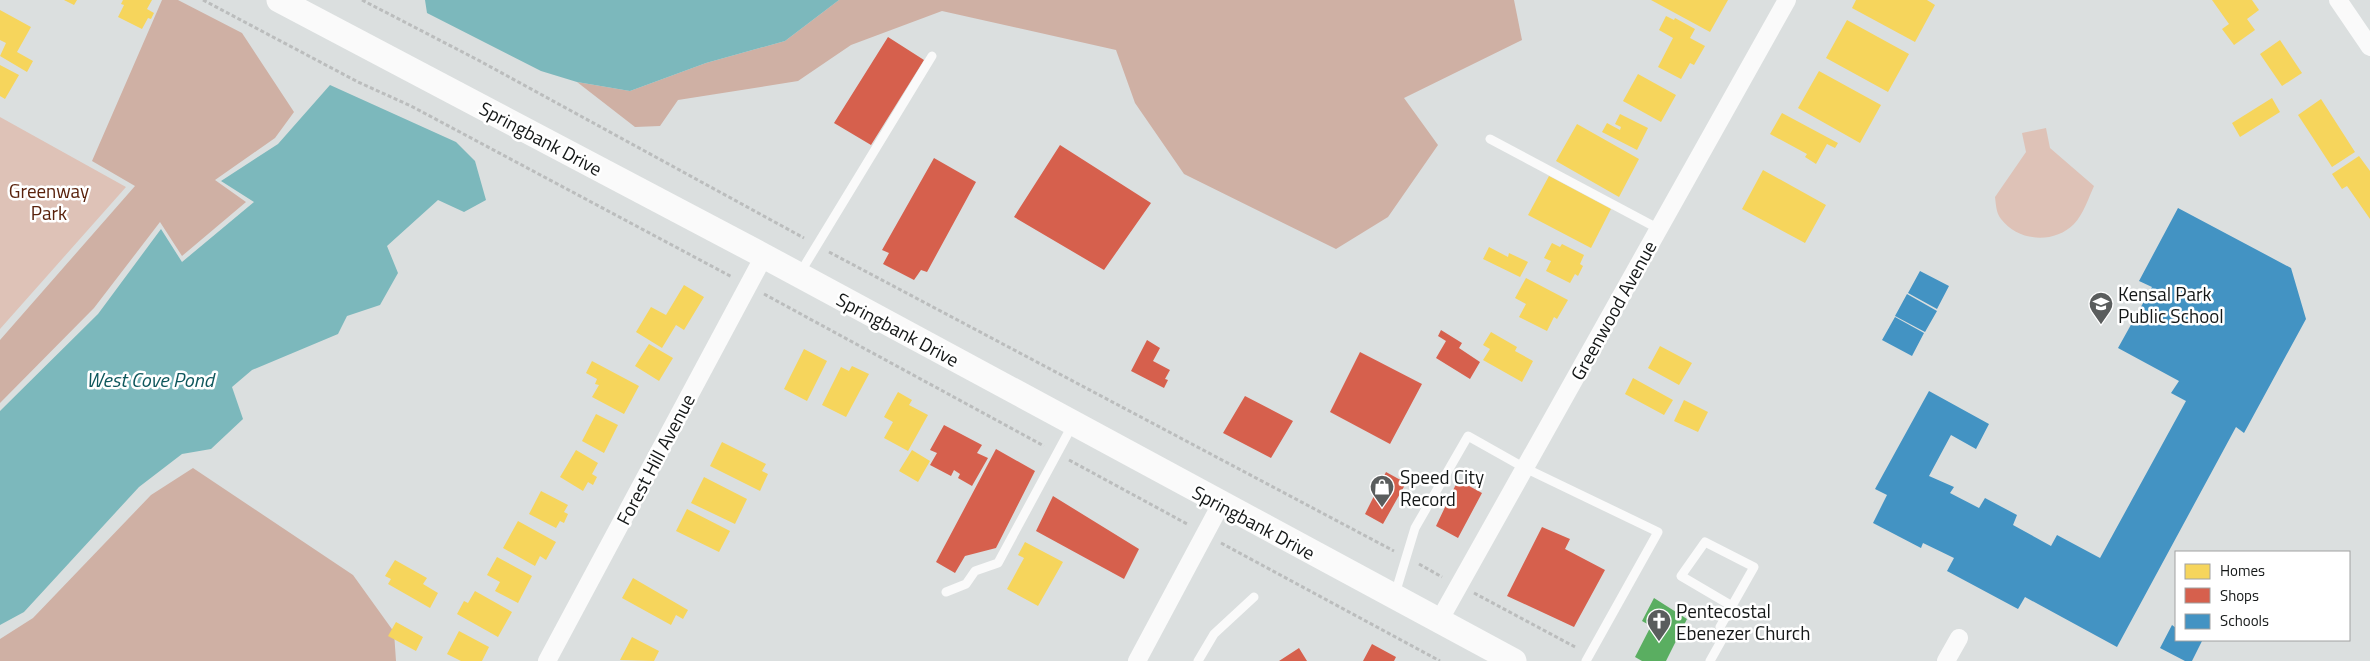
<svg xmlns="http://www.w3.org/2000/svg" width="2370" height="661" font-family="'Titillium Web',sans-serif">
	<rect width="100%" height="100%" fill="#dbdfdf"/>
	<path fill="#dec2b7" d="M0,117L126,187L0,329Z
		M2046,128L2050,148L2094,186C2089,197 2083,215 2074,224C2054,244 2019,242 2001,219C1996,213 1996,204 1995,197L2026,152L2022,133Z"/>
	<path fill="#cfb0a4" d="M162,0H178L242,33L294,112L275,138L215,180L246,202L182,256L160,222L94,308L0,403V340L135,186L92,161Z
		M839,0H1514L1522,40L1404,98L1438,145L1388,217L1336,249L1184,174L1135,103L1116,50L942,11L851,45L798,81L678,100L660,126L635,127L577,82L630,91L706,63L785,41Z
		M193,468L353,575L394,632L396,661H0V639L33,618L151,495Z"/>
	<path fill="#7cb8bc" d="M425,0H839L785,41L706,63L630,91L577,82L541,71L427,13Z
		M330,85L456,142L475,161L486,200L464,212L438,200L387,246L398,273L380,305L347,316L338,334L252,370L232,387L243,419L211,449L182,454L139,487L24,612L0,625V411L98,314L161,229L182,262L254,202L221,181L278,144Z"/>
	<path fill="#f6d55c" d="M64,0H77L74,5Z
		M123,0H152L147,9L154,13L151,19L148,18L142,29L118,17L124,5L121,4Z
		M1651,0H1728L1710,32Z
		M1856,0H1927L1935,5L1915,42L1852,8Z
		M2212,0H2252L2259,10L2247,19L2255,30L2234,45L2222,29L2229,24Z
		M0,10L31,27L17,52L33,61L27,72L0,56L6,43L0,40Z
		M1666,16L1674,20L1675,18L1695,29L1690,38L1705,46L1694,65L1690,63L1681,79L1658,67L1673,38L1659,30Z
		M1847,20L1909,54L1888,92L1826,58Z
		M2280,40L2302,73L2282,86L2260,54Z
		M0,65L19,75L5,99L0,96Z
		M1819,71L1881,105L1860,143L1798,108Z
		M1638,74L1676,95L1661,122L1623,101Z
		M2272,98L2280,112L2240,137L2232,123Z
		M2321,99L2355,152L2332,167L2298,115Z
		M1782,113L1838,143L1835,148L1827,144L1816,164L1805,157L1807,154L1770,134Z
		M1620,114L1648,128L1637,150L1602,132L1607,123L1620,130L1621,127L1615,124Z
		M1577,124L1639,159L1619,197L1556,161Z
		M2359,156L2370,171V219L2347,186L2342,189L2332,174Z
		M1763,170L1826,205L1805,243L1742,209Z
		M1549,176L1611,209L1591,248L1528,215Z
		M1552,243L1560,247L1562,244L1584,255L1580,264L1583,266L1578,276L1575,274L1570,283L1546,271L1551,261L1544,258Z
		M1489,247L1508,257L1509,253L1528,262L1520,277L1483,259Z
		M1526,278L1568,300L1557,319L1554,317L1547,331L1519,317L1526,304L1515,298Z
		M684,285L704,297L684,330L676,325L662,348L636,332L651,307L666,315Z
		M1491,332L1517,347L1515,351L1533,361L1522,382L1483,360L1490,349L1483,345Z
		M649,344L673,358L659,381L635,366Z
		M1660,346L1692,363L1679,385L1648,368Z
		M804,349L827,361L807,401L784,389Z
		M592,361L639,386L624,414L592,397L599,385L595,384L597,379L586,373Z
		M852,366L869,374L846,417L822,405L841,367L849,371Z
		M1633,378L1673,400L1664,415L1625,394Z
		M898,392L912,400L909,405L928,415L908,451L884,438L893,422L884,417Z
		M1684,400L1708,412L1698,432L1674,421Z
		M596,414L618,425L604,453L582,441Z
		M722,442L766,464L762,471L768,474L760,491L710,466Z
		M576,450L598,463L592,474L597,477L593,485L588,482L583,491L560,477Z
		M912,450L930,461L918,482L899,471Z
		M704,477L747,499L735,524L691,503Z
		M541,491L568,505L564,512L568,514L564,523L560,521L556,528L529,514Z
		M687,509L730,531L719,552L676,531Z
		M518,521L556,542L546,560L540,556L535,566L503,548Z
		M1025,542L1063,562L1038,606L1007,589L1024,558L1018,555Z
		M497,557L532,576L518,603L495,591L500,582L487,575Z
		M395,560L427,578L423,584L438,593L430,608L388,584L391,579L385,576Z
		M633,578L688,610L683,619L676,615L671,625L622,598Z
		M475,591L512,612L498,637L457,614L464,601L468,603Z
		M396,622L423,637L416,651L388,636Z
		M459,631L489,647L482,661H461L447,654Z
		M632,637L659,651L654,661L620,660Z"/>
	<path fill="#d6604d" d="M888,37L924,60L871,145L834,123Z
		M1060,145L1151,203L1104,270L1014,217Z
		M934,158L976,182L927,272L921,270L914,280L883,264L889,253L882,250Z
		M1441,330L1462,343L1459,348L1480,362L1470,379L1436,358L1446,341L1438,336Z
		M1147,340L1160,348L1153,361L1170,370L1165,379L1168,380L1164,388L1131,371Z
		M1360,352L1422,384L1390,444L1330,412Z
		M1245,396L1293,421L1271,458L1223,433Z
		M944,425L982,445L977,453L988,458L972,486L958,478L960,474L954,470L951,476L930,465L937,453L930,450Z
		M996,449L1035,471L996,548L965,556L955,573L936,562Z
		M1386,472L1406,483L1383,524L1365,514Z
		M1458,480L1482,493L1458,538L1436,526Z
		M1053,496L1139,549L1124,579L1036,531Z
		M1542,527L1570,539L1565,549L1605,570L1574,627L1507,596Z
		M1372,644L1396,657L1394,661H1363Z
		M1299,648L1307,661H1279Z"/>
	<path fill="#4393c3" d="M2178,208L2291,268L2306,319L2244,433L2236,427L2117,647L2025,597L2018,609L1947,571L1954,558L1923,543L1921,548L1873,523L1887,495L1875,489L1929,391L1989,424L1976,449L1951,435L1929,476L1954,487L1950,493L1979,508L1985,498L2017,515L2013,525L2051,546L2057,535L2100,558L2186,401L2171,393L2179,381L2118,348L2152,287L2139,281Z
		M1920,271L1949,286L1937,309L1908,293Z
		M1907,294L1937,311L1925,332L1895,316Z
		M1895,317L1924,333L1912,356L1882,340Z
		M2172,625L2176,628V640L2202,641L2192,661H2185L2160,648Z"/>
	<path fill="#5aae61" d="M1654,598L1687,619L1666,661H1642L1635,657L1651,626L1642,621Z"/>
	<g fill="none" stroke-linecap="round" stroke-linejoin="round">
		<path stroke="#bbbdbd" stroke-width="3" stroke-dasharray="4 2.5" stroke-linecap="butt" d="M203,0L358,82L411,106L732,277
			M362,0L478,60L804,238
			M829,252L1394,551
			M764,294L1044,446
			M1069,460L1189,525
			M1221,543L1440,661
			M1419,564L1442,577
			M1474,593L1577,648"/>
		<path stroke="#fafafa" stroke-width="9" d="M1490,139L1659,229
			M800,273L932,56
			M946,592L966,584L975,571L998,563L1073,424
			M1395,594L1415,528L1468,436L1525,468L1658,532L1586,661
			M1198,661L1214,634L1254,597
			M1710,661L1724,636L1720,627L1754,567L1705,542L1681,576L1732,606"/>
		<path stroke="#fafafa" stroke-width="18" d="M2338,0L2370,47
			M1439,621L1787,0
			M547,661L764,256
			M1137,661L1221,504
			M1946,661L1959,638"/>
		<path stroke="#fafafa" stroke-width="25" d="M279,0L764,256L1514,661"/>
	</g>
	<defs>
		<symbol id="school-pin" viewBox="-11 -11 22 30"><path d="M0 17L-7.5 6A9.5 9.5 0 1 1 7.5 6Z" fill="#5a5d5d" stroke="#fff"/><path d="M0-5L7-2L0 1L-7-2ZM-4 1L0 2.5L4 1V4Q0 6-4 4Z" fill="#fff"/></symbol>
		<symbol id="shop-pin" viewBox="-11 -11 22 30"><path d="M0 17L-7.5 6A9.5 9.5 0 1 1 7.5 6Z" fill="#5a5d5d" stroke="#fff"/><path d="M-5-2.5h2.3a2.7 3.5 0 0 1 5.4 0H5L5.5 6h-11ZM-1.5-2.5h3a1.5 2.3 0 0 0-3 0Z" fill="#fff"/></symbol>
		<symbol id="church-pin" viewBox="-11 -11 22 30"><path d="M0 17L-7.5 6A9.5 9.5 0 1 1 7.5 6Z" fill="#5a5d5d" stroke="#fff"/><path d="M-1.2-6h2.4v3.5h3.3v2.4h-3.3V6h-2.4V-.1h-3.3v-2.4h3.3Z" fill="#fff"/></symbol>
	</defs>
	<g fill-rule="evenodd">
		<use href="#school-pin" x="2087" y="290" width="28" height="38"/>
		<use href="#shop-pin" x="1368" y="473" width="28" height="38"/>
		<use href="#church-pin" x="1645" y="607" width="28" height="38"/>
	</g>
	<g text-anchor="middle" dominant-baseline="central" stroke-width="5" stroke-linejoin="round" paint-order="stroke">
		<g font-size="19" fill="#141717" stroke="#fff">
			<text transform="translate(541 138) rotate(28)">Springbank Drive</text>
			<text transform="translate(1613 310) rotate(-61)">Greenwood Avenue</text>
			<text transform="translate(898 329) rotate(28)">Springbank Drive</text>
			<text transform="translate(655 459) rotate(-62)">Forest Hill Avenue</text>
			<text transform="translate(1254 522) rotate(28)">Springbank Drive</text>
		</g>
		<g font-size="19" fill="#59210b" stroke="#fff">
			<text x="49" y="190">Greenway<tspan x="49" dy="22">Park</tspan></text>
		</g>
		<g font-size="19" fill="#141717" stroke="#fff" text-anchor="start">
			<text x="2118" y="293">Kensal Park<tspan x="2118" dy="22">Public School</tspan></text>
			<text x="1400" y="476">Speed City<tspan x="1400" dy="22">Record</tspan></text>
			<text x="1676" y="610">Pentecostal<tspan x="1676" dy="22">Ebenezer Church</tspan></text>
		</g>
		<g font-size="20" font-style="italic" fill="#0e575c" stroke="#fff">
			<text x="150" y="379">West Cove Pond</text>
		</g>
	</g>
	<rect x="2175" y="551" width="175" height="90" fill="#ffffff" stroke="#a1a2a2"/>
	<rect x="2185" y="564" width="25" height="15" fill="#f6d55c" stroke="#a1a2a2"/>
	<text x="2220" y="576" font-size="15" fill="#141717">Homes</text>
	<rect x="2185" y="588" width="25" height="15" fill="#d6604d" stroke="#a1a2a2"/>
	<text x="2220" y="601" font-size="15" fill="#141717">Shops</text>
	<rect x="2185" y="614" width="25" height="15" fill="#4393c3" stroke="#a1a2a2"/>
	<text x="2220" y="626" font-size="15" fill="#141717">Schools</text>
</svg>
